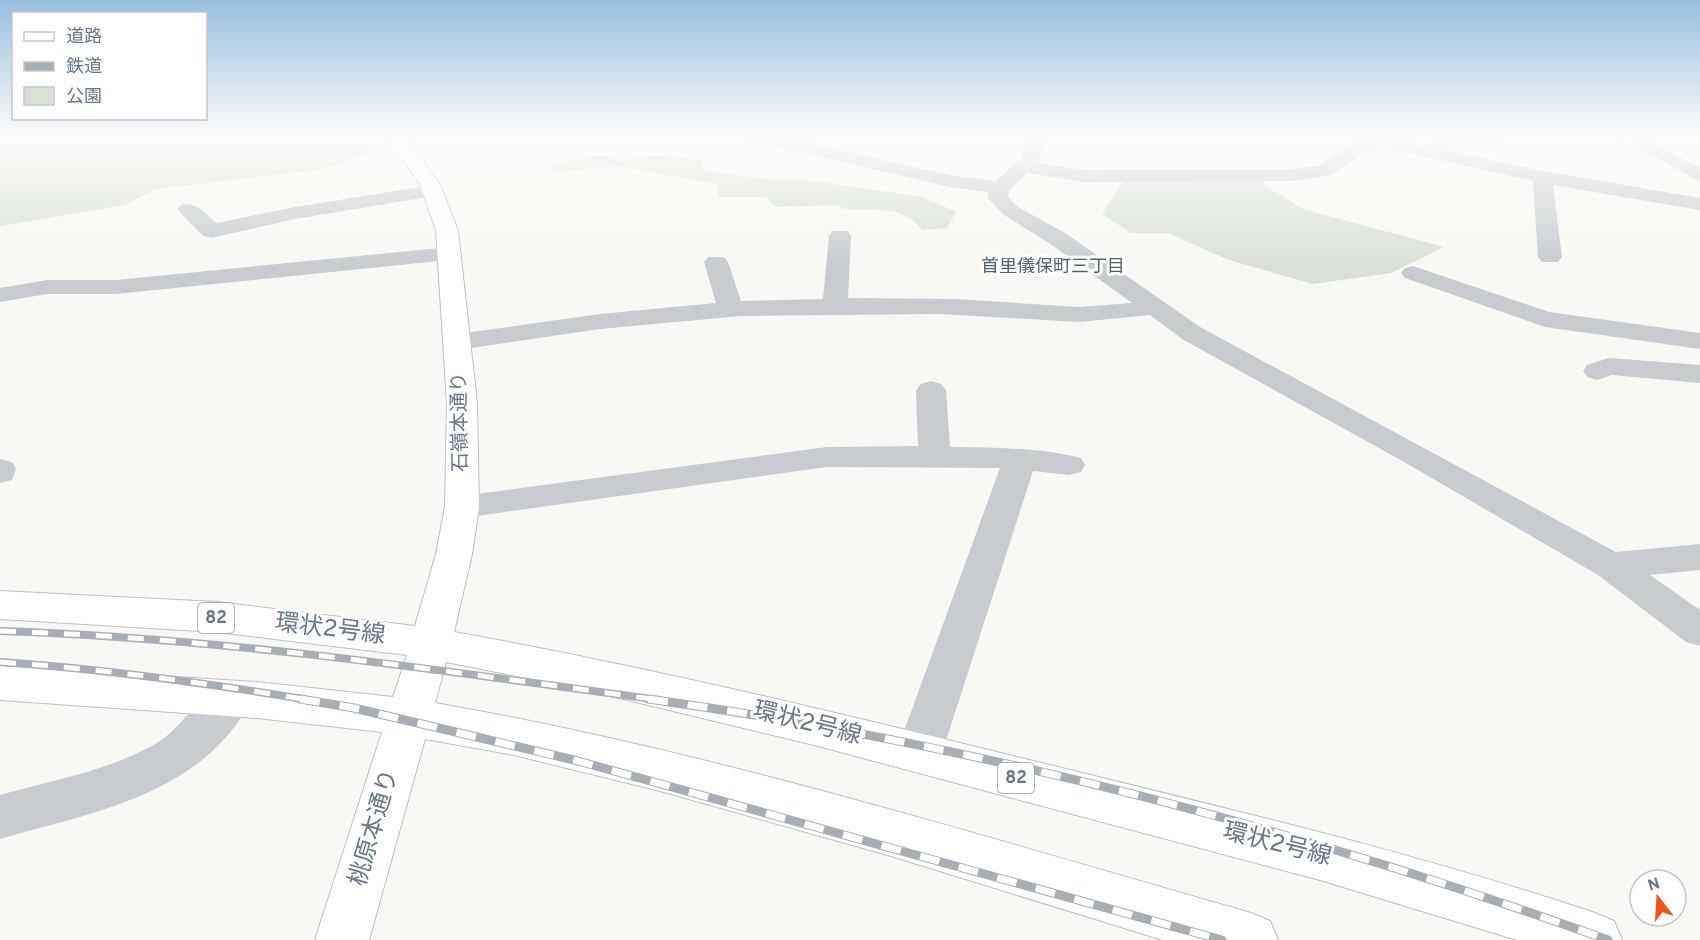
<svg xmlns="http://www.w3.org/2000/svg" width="1700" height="940" font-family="Overpass,'Noto Sans JP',sans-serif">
	<rect width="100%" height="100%" fill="#f8f8f5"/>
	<path fill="#d9e1d6" d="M0,135H375L368,154L324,169L155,189L125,205L0,226Z
		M597,155L625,160L655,155L700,160L706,171L773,180L800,179L923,197L956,212L947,228L922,230C906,205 871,210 845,209L838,205L776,207L766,197H719L718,184L617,166L554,172L551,166Z
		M1260,181L1302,209L1444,247L1391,273L1313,284L1229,260L1168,233H1131L1102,214L1123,182Z"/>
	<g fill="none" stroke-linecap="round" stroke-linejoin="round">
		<defs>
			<path id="major" d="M388,135H406L407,140L440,184L458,231L477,403L479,507L472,554L454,632C656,668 854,717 1054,766C1235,811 1417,853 1595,913L1614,921L1622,940H1517L1320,880L814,745L586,690L446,662L435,703C711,751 981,836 1251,913L1270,921L1278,940H1163L891,856L664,792L514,755L425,739L369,940H315L382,732L257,718L0,700V666L257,682L393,697L407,655L217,632L0,619V591L217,602L415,626L436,554L445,507L447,403L436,231L420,184L389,141Z"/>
		</defs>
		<use href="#major" stroke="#bbbfc3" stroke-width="2"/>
		<path fill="#c8cccf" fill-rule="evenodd" d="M740,135H774L950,175L995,181L1022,158L1027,135H1045L1043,152L1037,163L1085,170L1292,169L1319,166L1352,144L1366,140L1359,135H1386L1424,146L1427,141L1460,135H1505L1496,140L1441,149L1542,171L1700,198V210L1553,185L1562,257L1558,262H1542L1538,257L1533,181L1383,147L1364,152L1331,175L1292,181L1085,182L1028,173L1009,190L1008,197L1018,207L1065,233L1200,327L1616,552L1700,544V570L1650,575L1700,610V646L1686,642L1598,575L1406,463L1182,339L1150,315L1079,322L940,314L741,316L600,329L458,350L448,348L444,342L448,336L458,334L600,314L716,303L704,262L708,257H724L728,262L741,301L823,299L829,236L832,231H848L851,236L848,298L955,299L1079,307L1132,303L1049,243L1004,215L988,198V192L950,187L749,140Z
			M1616,135H1639L1700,168V182Z
			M433,185L440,187L443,191L440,195L295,219L211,238L203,236L177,209L181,205C197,201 205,213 216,223L295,207Z
			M450,247L458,249L462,254L458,259L116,294H47L0,302V288L47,280H116Z
			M1413,266L1549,312L1700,333V349L1545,327L1405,278L1401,273L1405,268Z
			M1609,358L1700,365V383L1612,375L1597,380L1587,377L1583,371L1587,365Z
			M931,381L941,384L946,390L950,447C993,448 1038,447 1081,458L1085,465L1081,472L1069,475L1033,471L942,753L935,767L919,773L903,767L896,753L1000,468L827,467L462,518L450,515L445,507L450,499L462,496L827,447L918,446L916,390L921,384Z
			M0,459L12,462L16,469L12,480L0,483Z
			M230,681L245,687L252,699C203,795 93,812 0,839V795C53,780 109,771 157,743C185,726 200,691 230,681Z"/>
		<use href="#major" fill="#fff" fill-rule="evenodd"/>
		<defs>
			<path id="rail-far1" d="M0,631C221,638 440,670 659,700
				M0,662C104,669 206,683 309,700"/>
			<path id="rail" d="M300,699L354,708L578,761L1222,940
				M648,699C976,744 1297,828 1608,940"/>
		</defs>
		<use href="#rail-far1" stroke="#a7aeb4" stroke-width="8"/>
		<use href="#rail" stroke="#a7aeb4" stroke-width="9"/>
		<use href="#rail-far1" stroke="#fff" stroke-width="5" stroke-dasharray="16" stroke-linecap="butt"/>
		<use href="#rail" stroke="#fff" stroke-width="7" stroke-dasharray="20" stroke-linecap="butt"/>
	</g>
	<linearGradient id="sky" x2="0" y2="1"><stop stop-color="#98bedf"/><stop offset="0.51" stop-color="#fcfcfa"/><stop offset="1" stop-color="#fcfcfa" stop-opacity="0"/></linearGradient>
	<rect width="1700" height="267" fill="url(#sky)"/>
	<g text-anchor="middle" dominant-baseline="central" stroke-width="6" stroke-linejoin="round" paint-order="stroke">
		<g font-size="18" fill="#53616e" stroke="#fff">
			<text x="1053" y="267">首里儀保町三丁目</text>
		</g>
		<g fill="#fff" stroke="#92a0ac" stroke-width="1.5">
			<rect x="198" y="603" width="36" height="30" rx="4.5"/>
			<rect x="998" y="763" width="36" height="30" rx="4.5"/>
		</g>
		<g font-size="18" font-weight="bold" fill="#647889">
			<text x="216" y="618">82</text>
			<text x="1016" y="778">82</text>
		</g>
		<g font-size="20" fill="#647889" stroke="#fff">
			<text transform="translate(461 422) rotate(-91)">石嶺本通り</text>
		</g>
		<g font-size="24" fill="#647889" stroke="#fff">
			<text transform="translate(330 630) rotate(7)">環状2号線</text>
			<text transform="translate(807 724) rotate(14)">環状2号線</text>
			<text transform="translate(375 828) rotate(-74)">桃原本通り</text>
			<text transform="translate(1277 845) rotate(14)">環状2号線</text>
		</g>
	</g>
	<rect x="12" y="12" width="195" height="108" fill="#ffffff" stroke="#c1c9d0" stroke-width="1.5"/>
	<rect x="24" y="32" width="30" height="9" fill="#ffffff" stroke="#c1c9d0" stroke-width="1.5"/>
	<text x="66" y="42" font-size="18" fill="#647889">道路</text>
	<rect x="24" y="62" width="30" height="9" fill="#a7aeb4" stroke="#c1c9d0" stroke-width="1.5"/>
	<text x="66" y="72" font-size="18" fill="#647889">鉄道</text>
	<rect x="24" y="87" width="30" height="18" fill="#d9e1d6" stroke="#c1c9d0" stroke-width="1.5"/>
	<text x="66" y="102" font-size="18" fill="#647889">公園</text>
	<g transform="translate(1658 898) rotate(343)"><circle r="28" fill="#ffffff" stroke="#c1c9d0" stroke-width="1.5"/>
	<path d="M0-4.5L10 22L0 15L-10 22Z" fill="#f55219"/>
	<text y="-9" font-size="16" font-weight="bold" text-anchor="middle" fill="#647889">N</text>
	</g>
</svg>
